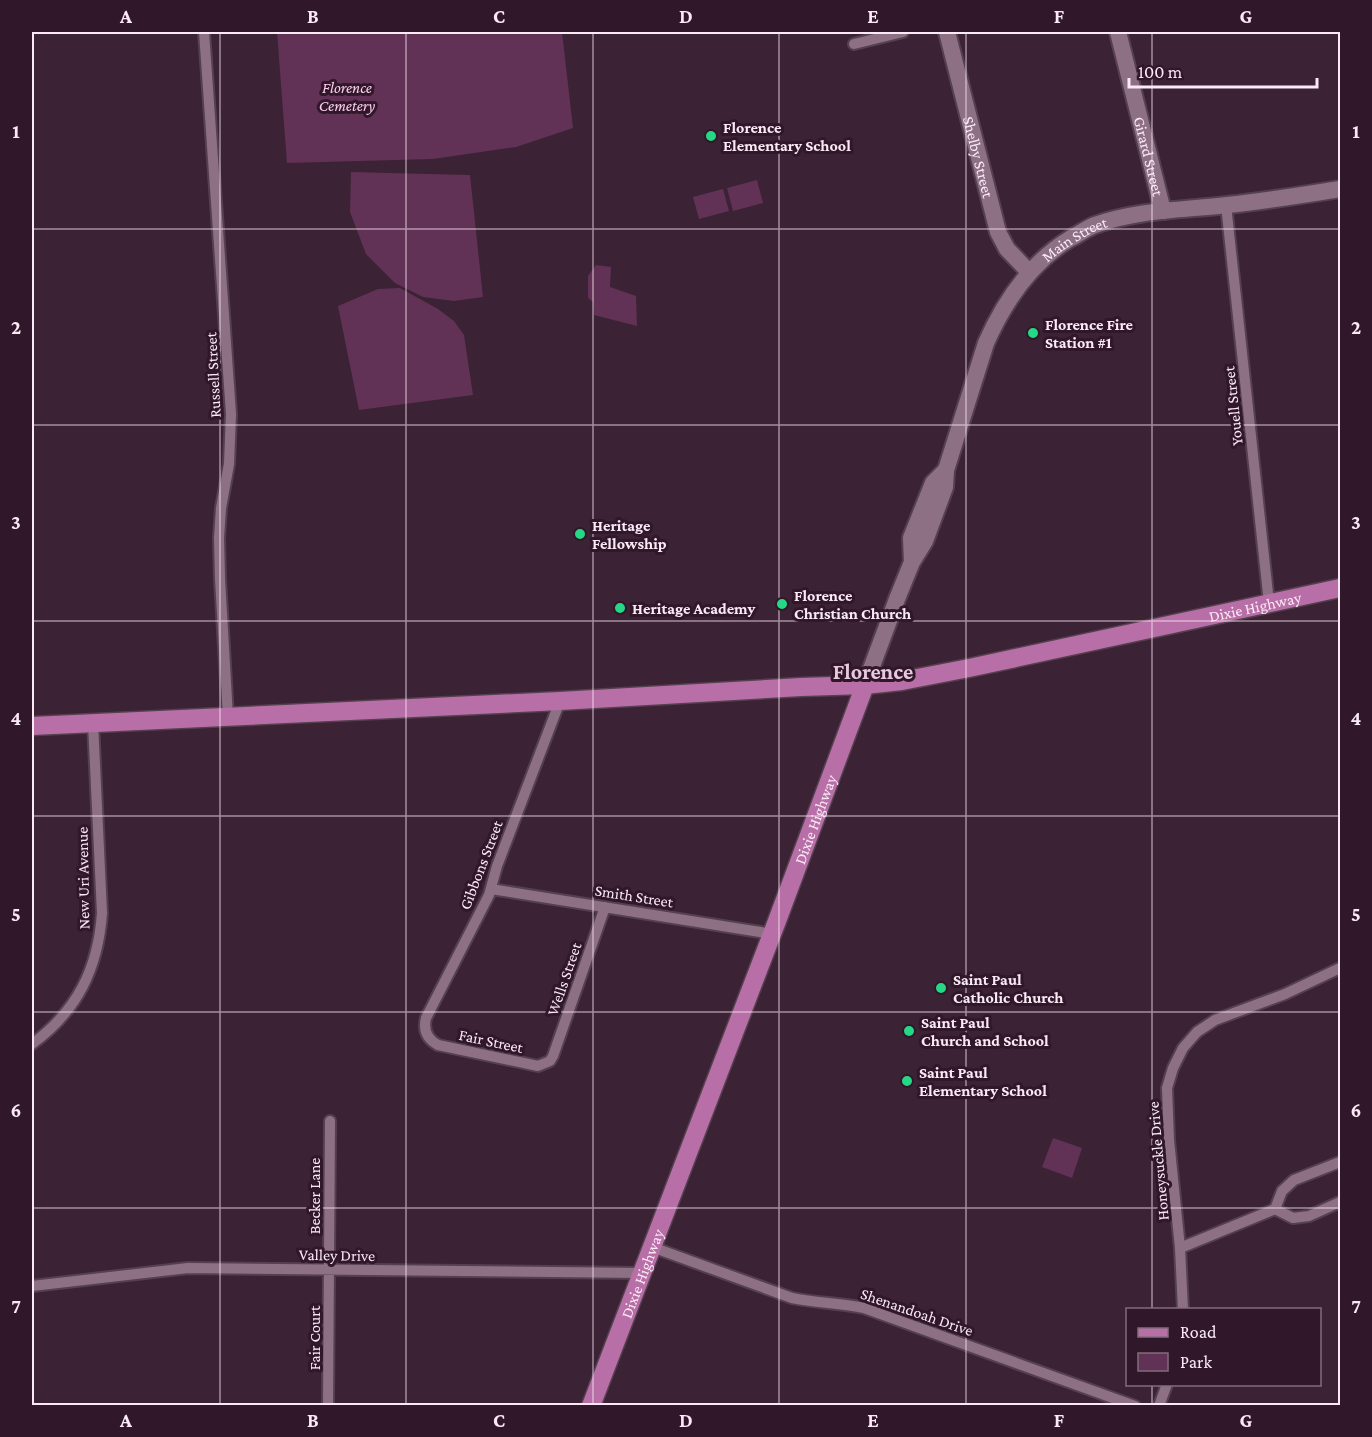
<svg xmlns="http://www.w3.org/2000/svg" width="1372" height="1437" font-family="'Crimson Pro',serif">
	<rect width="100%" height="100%" fill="#3b2234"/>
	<path fill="#613256" d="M277,32H562L573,128L516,147L433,159L287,163Z
		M351,172L470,175L483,297L454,301L423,297L395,283L366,254L350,212Z
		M757,180L763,203L733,211L727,188Z
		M723,189L729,211L699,219L693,197Z
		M596,265L611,267L610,287L636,296L637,326L594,315L593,302L588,298V276Z
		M400,288L438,309L454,321L464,335L473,395L359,410L338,306L378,289Z
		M1053,1138L1082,1148L1072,1178L1042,1167Z"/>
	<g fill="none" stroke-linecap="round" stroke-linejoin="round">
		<defs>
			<path id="street" d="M204,32L231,414L229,464L221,508L219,538L220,579L228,717
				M854,44L903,32
				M1226,205L1269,603
				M560,701L497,866L489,895L426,1018C423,1030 427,1039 438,1045L538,1066L550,1061L553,1056L605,907
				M491,889L773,934
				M32,1044C77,1011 98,969 102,913L93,723
				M1275,1209L1293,1218L1309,1216L1340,1202
				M652,1247L792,1298C816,1303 841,1303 864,1308L1135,1406
				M1180,1248L1275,1209L1282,1191L1294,1180L1340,1162
				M32,1286L188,1268L642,1273
				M1183,1310L1180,1248L1169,1140L1167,1088L1173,1068L1183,1048L1197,1032L1215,1020L1285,994L1340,968
				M328,1406L330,1121
				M1159,1406L1167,1384"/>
			<g id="secondary">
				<path id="s1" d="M947,32L998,232L1007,249L1029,272"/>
				<path id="s2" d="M1118,32L1163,211"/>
				<path d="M912,561L911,538L933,483L946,470"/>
				<path id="s3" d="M865,685L897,599L912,562L925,541L945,487L946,470L986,343C1005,300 1031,262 1071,238C1079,234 1087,228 1095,225C1137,210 1183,210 1227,205C1265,201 1303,195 1340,189"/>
			</g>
			<g id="primary">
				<path id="s4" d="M32,726L560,701L801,687L865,685L902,681L969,668L1340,588"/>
				<path id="s5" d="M591,1406L777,921L865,685"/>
			</g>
		</defs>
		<use href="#street" stroke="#554050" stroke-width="14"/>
		<use href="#secondary" stroke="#554050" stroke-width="20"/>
		<use href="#primary" stroke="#554050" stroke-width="21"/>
		<use href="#street" stroke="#8e7085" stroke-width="10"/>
		<use href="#secondary" stroke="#8e7085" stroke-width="16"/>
		<use href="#primary" stroke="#b86fa7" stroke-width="18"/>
	</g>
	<path fill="none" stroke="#fbeaf6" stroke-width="1.5" stroke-opacity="0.55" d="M220,32V1406M406,32V1406M593,32V1406M779,32V1406M966,32V1406M1152,32V1310M32,229H1340M32,425H1340M32,621H1340M32,816H1340M32,1012H1340M32,1208H1340M1152,1384V1406"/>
	<g fill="#25d886" stroke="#30182a" stroke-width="2">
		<circle cx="711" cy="136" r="6"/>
		<circle cx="1033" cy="333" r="6"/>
		<circle cx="580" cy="534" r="6"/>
		<circle cx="782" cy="604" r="6"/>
		<circle cx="620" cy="608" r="6"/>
		<circle cx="941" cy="988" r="6"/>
		<circle cx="909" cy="1031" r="6"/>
		<circle cx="907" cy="1081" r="6"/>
	</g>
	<g text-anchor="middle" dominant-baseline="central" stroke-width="6" stroke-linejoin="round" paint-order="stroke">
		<g font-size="16" font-style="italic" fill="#ffccf0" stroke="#30182a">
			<text x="347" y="87">Florence<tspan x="347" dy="18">Cemetery</tspan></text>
		</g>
		<g font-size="16" font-weight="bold" fill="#fbeaf6" stroke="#30182a" text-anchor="start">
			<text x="723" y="127">Florence<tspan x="723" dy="18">Elementary School</tspan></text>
			<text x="1045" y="324">Florence Fire<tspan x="1045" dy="18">Station #1</tspan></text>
			<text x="592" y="525">Heritage<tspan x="592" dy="18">Fellowship</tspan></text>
			<text x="794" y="595">Florence<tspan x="794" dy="18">Christian Church</tspan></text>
			<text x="632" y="608">Heritage Academy</text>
			<text x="953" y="979">Saint Paul<tspan x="953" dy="18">Catholic Church</tspan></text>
			<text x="921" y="1022">Saint Paul<tspan x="921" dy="18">Church and School</tspan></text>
			<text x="919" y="1072">Saint Paul<tspan x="919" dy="18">Elementary School</tspan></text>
		</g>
		<g font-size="16" fill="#fbeaf6" stroke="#30182a">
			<text stroke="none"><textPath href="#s1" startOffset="129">Shelby Street</textPath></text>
			<text stroke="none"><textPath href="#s2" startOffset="128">Girard Street</textPath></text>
			<text stroke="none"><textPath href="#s3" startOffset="504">Main Street</textPath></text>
			<text transform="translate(213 375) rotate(-93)">Russell Street</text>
			<text transform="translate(1233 406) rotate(-96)">Youell Street</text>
			<text stroke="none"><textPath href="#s4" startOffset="1232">Dixie Highway</textPath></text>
			<text stroke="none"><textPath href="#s5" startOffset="628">Dixie Highway</textPath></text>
			<text transform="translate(481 865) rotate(-69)">Gibbons Street</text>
			<text transform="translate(83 878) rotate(-91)">New Uri Avenue</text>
			<text transform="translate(634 896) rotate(9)">Smith Street</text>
			<text transform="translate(564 979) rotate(-71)">Wells Street</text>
			<text transform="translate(491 1041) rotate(12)">Fair Street</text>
			<text transform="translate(1158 1161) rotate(-95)">Honeysuckle Drive</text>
			<text transform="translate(314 1196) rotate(-90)">Becker Lane</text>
			<text transform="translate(337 1255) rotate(1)">Valley Drive</text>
			<text stroke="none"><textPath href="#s5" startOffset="142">Dixie Highway</textPath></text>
			<text transform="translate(917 1312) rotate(19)">Shenandoah Drive</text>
			<text transform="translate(314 1338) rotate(-90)">Fair Court</text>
		</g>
		<g font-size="22" font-weight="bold" fill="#eac9e0" stroke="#30182a">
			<text x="873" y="671">Florence</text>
		</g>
	</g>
	<rect width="1372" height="1437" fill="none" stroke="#30182a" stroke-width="66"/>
	<rect x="1126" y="1308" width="195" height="78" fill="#30182a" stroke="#816c7c" stroke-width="1.5"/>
	<rect x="1138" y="1328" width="30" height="9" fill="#b86fa7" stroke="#816c7c" stroke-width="1.5"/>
	<text x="1180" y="1338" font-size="18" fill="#fbeaf6">Road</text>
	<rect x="1138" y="1353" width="30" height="18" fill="#613256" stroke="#816c7c" stroke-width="1.5"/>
	<text x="1180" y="1368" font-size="18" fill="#fbeaf6">Park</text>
	<path d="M1129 78v9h188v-9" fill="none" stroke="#fbeaf6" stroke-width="3"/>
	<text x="1138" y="78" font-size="18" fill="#fbeaf6" stroke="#30182a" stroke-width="4.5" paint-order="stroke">100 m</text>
	<rect x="33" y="33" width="1306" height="1371" fill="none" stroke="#fbeaf6" stroke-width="2"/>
	<g font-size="20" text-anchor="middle" font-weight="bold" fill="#fbeaf6">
		<text x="126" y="23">A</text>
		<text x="313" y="23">B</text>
		<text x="499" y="23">C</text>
		<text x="686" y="23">D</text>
		<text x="873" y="23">E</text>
		<text x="1059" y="23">F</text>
		<text x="1246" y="23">G</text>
		<text x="16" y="138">1</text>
		<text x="1356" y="138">1</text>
		<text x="16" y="334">2</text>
		<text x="1356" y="334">2</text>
		<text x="16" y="529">3</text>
		<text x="1356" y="529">3</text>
		<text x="16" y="725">4</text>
		<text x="1356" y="725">4</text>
		<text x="16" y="921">5</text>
		<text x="1356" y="921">5</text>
		<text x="16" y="1117">6</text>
		<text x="1356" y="1117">6</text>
		<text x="16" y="1313">7</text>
		<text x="1356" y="1313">7</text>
		<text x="126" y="1427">A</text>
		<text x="313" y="1427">B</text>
		<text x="499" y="1427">C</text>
		<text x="686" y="1427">D</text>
		<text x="873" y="1427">E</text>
		<text x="1059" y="1427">F</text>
		<text x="1246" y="1427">G</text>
	</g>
</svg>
